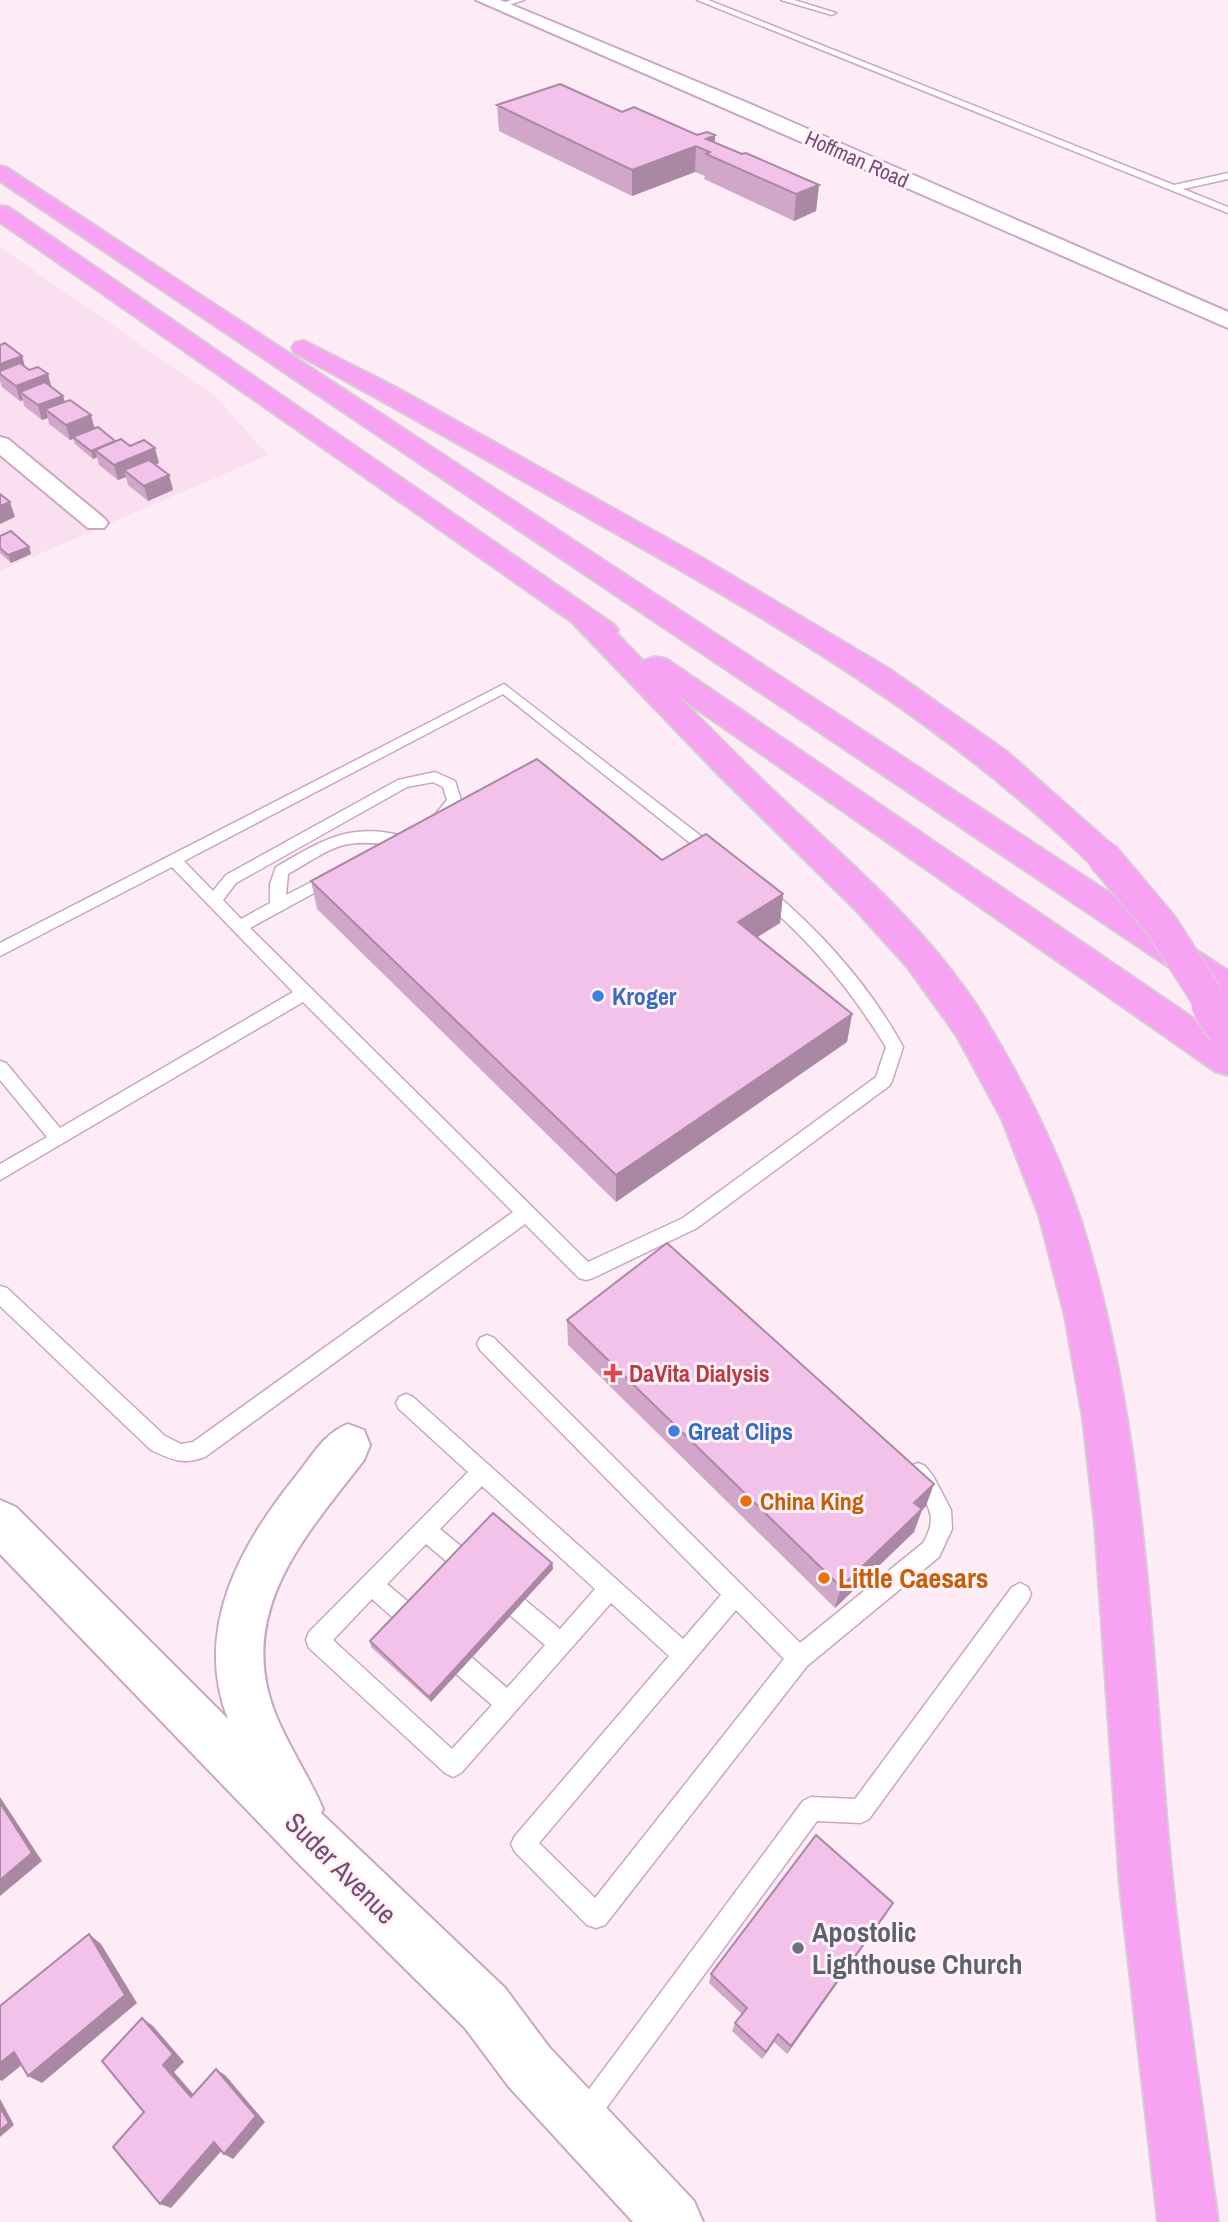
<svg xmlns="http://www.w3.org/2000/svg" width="1228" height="2222" font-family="'Archivo Narrow',sans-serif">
	<rect width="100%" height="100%" fill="#fdebf6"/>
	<path fill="#fadff1" d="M0,247L216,397L268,455L0,571Z"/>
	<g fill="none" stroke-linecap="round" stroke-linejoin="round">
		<defs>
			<path id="service" d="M511,0H524L499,8L495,6Z
				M697,0H708L1174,185L1228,173V179L1183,189L1228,207V213Z
				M781,0H794L836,13L832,15Z
				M504,684L719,850L722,854L719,858H709L503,694L184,861L213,891L226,875L398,780L435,772L455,781L461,800C454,812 448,829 432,826L429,822L447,800L443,787L433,782L407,787L236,883L223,900L241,919L270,903V884L276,867C323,840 350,821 407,837L410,841L402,846C340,838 340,844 288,874L286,895L331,872L336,873L339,877L336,881L250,928L588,1262L683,1218L876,1077L886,1047C851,990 810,940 758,897L756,893L758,889H770C822,933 870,986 903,1047L892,1081L889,1086L697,1228L593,1278L586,1280L579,1278L525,1224L205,1457C183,1465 172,1460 151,1450L0,1306V1286L7,1288L165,1436L181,1444L193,1442L513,1212L303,1002L0,1180V1164L47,1137L0,1080V1061L6,1063L60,1128L293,992L172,867L0,956V943Z
				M487,1335L494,1338L800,1643L923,1543C943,1510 920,1500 908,1473L911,1466L918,1463L925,1466L933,1476L951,1510L952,1529L939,1557L807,1666L605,1925L596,1928L587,1925L515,1852L511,1844L515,1836L669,1656L611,1603L461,1773L453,1777L445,1773L309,1648L306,1640L309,1632L468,1472L399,1409L396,1403L399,1397L406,1394L413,1397L683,1639L721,1595L480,1350L477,1344L480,1338ZM482,1486L595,1589L560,1629L507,1585L499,1581L491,1585L488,1592L491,1599L545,1645L507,1688L455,1643L447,1640L439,1643L436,1651L439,1659L492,1705L452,1749L333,1640L372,1599L410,1633L418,1636L426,1633L429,1625L426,1617L387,1584L426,1544L464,1576L472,1579L480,1576L483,1569L480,1562L440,1529ZM736,1610L784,1659L595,1898L539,1843Z
				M1020,1583L1028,1587L1031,1594L1028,1601L869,1819L861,1823L817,1821L593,2126L584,2130L575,2126L571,2117L575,2108L803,1801L811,1797L855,1799L1012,1587Z"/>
			<path id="minor" d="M0,437L8,439L104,518L108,523L104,528H88L0,455Z"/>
			<path id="tertiary" d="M476,0H500L748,103L1228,312V328Z
				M348,1424L364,1430L370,1445L364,1460C306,1535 235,1611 275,1713C288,1746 309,1776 323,1809L321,1813L505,1988L549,2047L694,2201L703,2222H633L509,2087L465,2028L298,1863L0,1554V1500L16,1507L228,1719C193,1630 240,1545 296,1476C312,1456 324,1433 348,1424Z"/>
			<path id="motorway" d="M0,166L7,168L1228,971V1002L1215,998L0,181Z
				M0,206L8,207L613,624L618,630L616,633L643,661L655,657L666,659L1228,1042V1075L1215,1071L677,695C716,735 756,775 798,814C865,876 937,940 985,1019C1023,1082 1057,1148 1080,1218C1144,1417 1150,1629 1168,1836C1179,1965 1201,2093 1218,2222H1158L1120,1886L1095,1525L1083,1419L1065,1316L1039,1215L1002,1119L957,1036L909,969L856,910L719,775L571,621L0,222Z
				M304,341L395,387L702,558L889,669L1007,752L1115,848L1120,856L1115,864L1103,868L1091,864C946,724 793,633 619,535C511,474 404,412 295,353L292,348L295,343Z"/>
		</defs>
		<use href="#service" stroke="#c9a7c2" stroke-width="3"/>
		<use href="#minor" stroke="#c9a7c2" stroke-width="4"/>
		<use href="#tertiary" stroke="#c9a7c2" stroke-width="4"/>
		<use href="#motorway" stroke="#d7cad5" stroke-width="4"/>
		<use href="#service" fill="#fff" fill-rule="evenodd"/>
		<use href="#minor" fill="#fff" fill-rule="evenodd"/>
		<use href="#tertiary" fill="#fff" fill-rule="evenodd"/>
		<use href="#motorway" fill="#f7a2f3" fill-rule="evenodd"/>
		<defs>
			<path id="motorway-bridge-far1" d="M1103,856L1162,926L1213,1006"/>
			<path id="motorway-bridge" d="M1212,1005L1228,1029"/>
		</defs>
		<use href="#motorway-bridge-far1" stroke="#d7cad5" stroke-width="35" stroke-linecap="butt"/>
		<use href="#motorway-bridge" stroke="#d7cad5" stroke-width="45" stroke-linecap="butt"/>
		<use href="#motorway-bridge-far1" stroke="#f7a2f3" stroke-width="32"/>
		<use href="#motorway-bridge" stroke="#f7a2f3" stroke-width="41"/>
	</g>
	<path fill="#d1a7c9" d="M497,105L622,112L697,135H715V143L819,185L816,211L794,221L704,179L705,176L695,172L632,196L499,131Z
		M0,344L22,356L25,367L63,396L65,402L91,415L94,428L115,441L130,446L159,463L155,465L169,475L173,490L148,501L128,485L126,477L118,480L99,465L97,457L93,459L75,444L73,439L70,440L49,424L48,418L42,420L24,406L23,400L20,401L2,387L0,381Z
		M0,536L29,547L31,554L11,563L0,553Z
		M662,860L783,894L780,923L757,937L852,1014L847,1042L616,1202L317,909L311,881Z
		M567,1320L926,1506L922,1510L914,1532L835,1608L568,1345Z
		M552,1563L553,1569L431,1702L371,1647L370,1641Z
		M887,1913L787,2054L774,2042L762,2059L732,2031L735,2023L742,2014L709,1983L711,1974Z"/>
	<path fill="#aa88a4" d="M715,135L714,157L706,139Z
		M696,146L695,172L632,196V170Z
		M819,185L816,211L794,221L796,194Z
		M22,356L26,371L0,374V364Z
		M48,374L52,389L20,392L23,400L20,401L16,386Z
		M63,396L67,410L45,409L48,418L42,420L38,405Z
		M91,415L95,430L73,437V439L70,440L66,425Z
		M115,441L95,450L97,457L93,459L91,451Z
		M155,448L159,463L130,475L124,470L126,477L118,480L114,465Z
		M169,475L173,490L148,501L144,486Z
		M10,502L15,517L0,524V506Z
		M29,547L31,554L11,563L8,555Z
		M783,894L780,923L735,951L738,922Z
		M852,1014L847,1042L616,1202V1175Z
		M934,1484L926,1506L922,1510L914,1532L835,1608L841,1587L914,1503Z
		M552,1563L553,1569L431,1702L429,1697Z
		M0,1797L42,1861L0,1896Z
		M893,1903L887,1913L787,2054L791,2046Z
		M89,1934L101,1944L137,2003L42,2083L28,2076Z
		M142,2018L153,2026L184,2062L174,2072L201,2103L191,2097L163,2065Z
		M778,2034L774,2042L762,2059L766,2052Z
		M14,2052L29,2059L2,2081L0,2080V2063Z
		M216,2069L226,2076L265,2122L233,2159L224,2154Z
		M0,2099L14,2125L0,2137Z
		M214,2142L224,2148L171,2208L160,2204Z"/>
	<path fill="#f3c2ea" stroke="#aa88a4" stroke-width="2" d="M560,84L622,112L634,107L697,135L707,132L715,135L706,139L742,154L746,153L819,185L796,194L706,154L710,152L696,146L632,170L497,105Z
		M5,343L22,356L0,364V345Z
		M20,363L29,370L38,367L48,374L16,386L0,374V371Z
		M45,382L63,396L38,405L20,392Z
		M70,400L91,415L66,425L45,409Z
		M98,427L115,441L91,451L73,437Z
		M121,439L130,446L144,440L155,448L114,465L95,450Z
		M149,460L169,475L144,486L124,470Z
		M0,494L10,502L0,506Z
		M11,531L29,547L8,555L0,548V536Z
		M537,759L662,860L706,834L783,894L738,922L852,1014L616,1175L311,881Z
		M667,1243L934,1484L914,1503L922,1509L841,1587L567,1320Z
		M493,1513L552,1563L429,1697L370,1641Z
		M0,1803L32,1853L0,1880Z
		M816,1835L893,1903L791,2046L778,2034L766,2052L735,2023L747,2008L711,1974Z
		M89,1934L125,1995L28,2076L14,2052L0,2063V2006Z
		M142,2018L173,2054L163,2065L191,2097L216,2069L256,2116L224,2154L214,2142L160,2204L113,2147L144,2112L102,2061Z
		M0,2107L9,2123L0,2130Z"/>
	<g fill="#3f7fe0" stroke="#fff2fa" stroke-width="2.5">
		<circle cx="598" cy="996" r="7"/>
		<circle cx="674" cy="1431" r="7"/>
	</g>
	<path fill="#e0444e" stroke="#fff2fa" stroke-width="2.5" d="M609.5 1362.5h7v7h7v7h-7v7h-7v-7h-7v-7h7z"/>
	<g fill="#e8710a" stroke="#fff2fa" stroke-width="2.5">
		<circle cx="746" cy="1501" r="7"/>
		<circle cx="824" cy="1578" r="7"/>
	</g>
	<circle fill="#6b7280" stroke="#fff2fa" stroke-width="2.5" cx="798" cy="1948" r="7"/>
	<g text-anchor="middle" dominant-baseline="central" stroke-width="6" stroke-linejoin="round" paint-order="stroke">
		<g font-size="21" fill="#794d73" stroke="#fff2fa">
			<text transform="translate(857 159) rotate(24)">Hoffman Road</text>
		</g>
		<g font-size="24" font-weight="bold" fill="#366cbe" stroke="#fff2fa" text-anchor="start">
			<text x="612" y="996">Kroger</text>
			<text x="688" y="1431">Great Clips</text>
		</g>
		<g font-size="24" font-weight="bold" fill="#be3a42" stroke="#fff2fa" text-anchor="start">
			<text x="629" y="1373">DaVita Dialysis</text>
		</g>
		<g font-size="24" font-weight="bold" fill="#c56008" stroke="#fff2fa" text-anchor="start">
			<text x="760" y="1501">China King</text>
		</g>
		<g font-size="28" font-weight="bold" fill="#c56008" stroke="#fff2fa" text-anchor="start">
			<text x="838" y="1578">Little Caesars</text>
		</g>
		<g font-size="28" fill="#794d73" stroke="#fff2fa">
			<text transform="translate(341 1868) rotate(45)">Suder Avenue</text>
		</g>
		<g font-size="28" font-weight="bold" fill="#5b616d" stroke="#fff2fa" text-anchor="start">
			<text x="812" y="1932">Apostolic<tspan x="812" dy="32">Lighthouse Church</tspan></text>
		</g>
	</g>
</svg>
